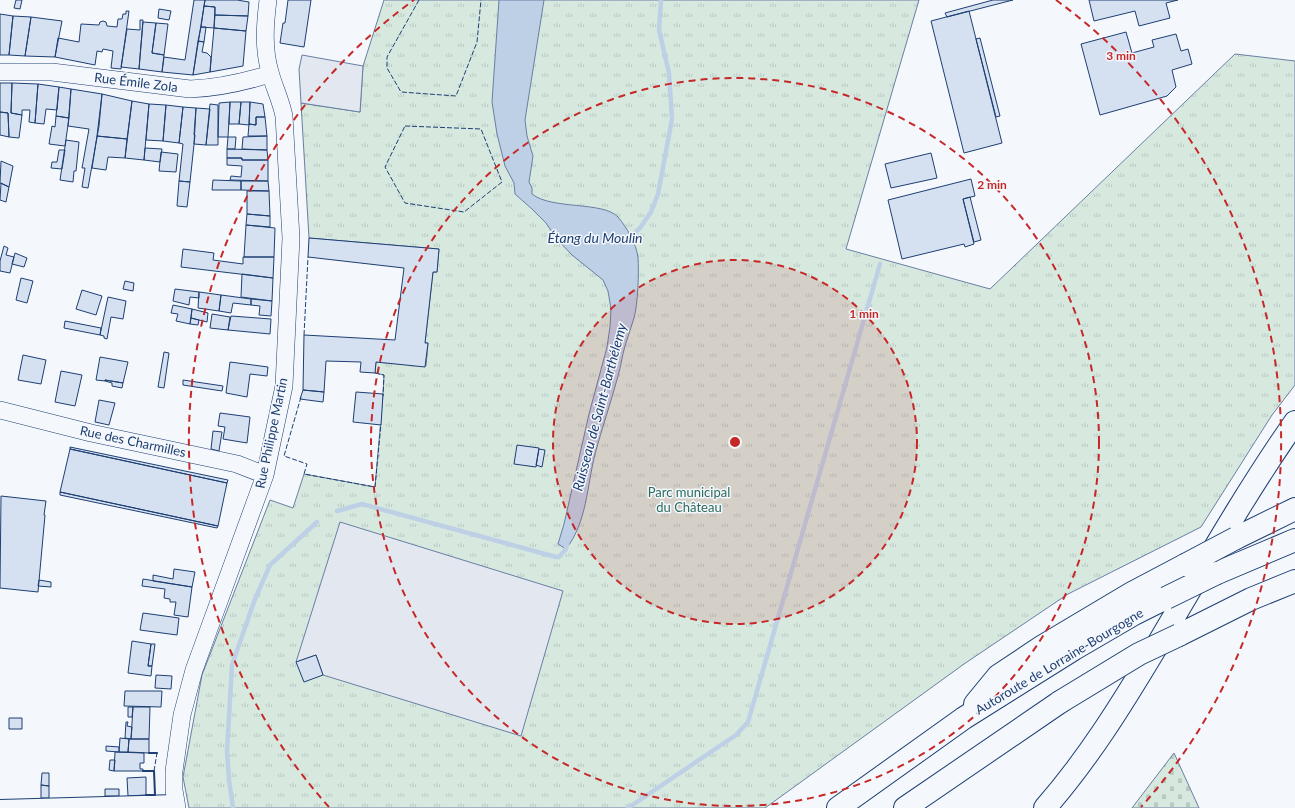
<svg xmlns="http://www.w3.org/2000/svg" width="1295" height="808" font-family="Lato,sans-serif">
	<defs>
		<pattern id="grass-tufts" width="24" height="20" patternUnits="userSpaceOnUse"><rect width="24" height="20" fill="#d7e8df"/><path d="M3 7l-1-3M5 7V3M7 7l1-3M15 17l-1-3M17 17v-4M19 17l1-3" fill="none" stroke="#b8c8c3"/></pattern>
		<pattern id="cemetery-stones" width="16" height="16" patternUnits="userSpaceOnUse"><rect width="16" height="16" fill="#d7e8df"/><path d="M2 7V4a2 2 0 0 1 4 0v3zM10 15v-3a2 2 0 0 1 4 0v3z" fill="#b8c8c3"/></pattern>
	</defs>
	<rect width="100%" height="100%" fill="#f4f7fb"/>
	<path fill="url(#grass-tufts)" stroke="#687fa3" d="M384,0H919L846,249L990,289L1235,54L1295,61V385L1272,415L1201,527L1068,594L964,664L765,808H189L183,777L202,675L270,500L293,508L304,474L375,487L383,394L384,375L375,373L376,362L426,366L428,343H425L433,272H437L439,249L309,238L301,103L360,112L363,66Z"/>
	<path fill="url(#cemetery-stones)" stroke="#687fa3" d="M1174,753L1199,808H1132Z"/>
	<path fill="#e3e8f0" stroke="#687fa3" d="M302,55L363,66L360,112L301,103L299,69Z
		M340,522L563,591L521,736L323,675L316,655L296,662Z"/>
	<path fill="#bed0e5" stroke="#687fa3" d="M499,0H544L525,120L527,136L533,156L529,182L532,188V194C552,210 603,201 618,217C627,228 636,243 638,257C639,272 638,304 634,318C631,327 628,337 625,346C622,356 621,366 618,376C611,402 602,428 595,454C587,486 587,522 566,549L558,544L564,524L589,414L607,347L610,327L611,309L608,291L603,280L572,255L556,238L546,223L532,209L515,194L514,183L505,166L497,134L492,102Z"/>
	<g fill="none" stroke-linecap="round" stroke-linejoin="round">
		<path stroke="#bed0e5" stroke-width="4.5" d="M626,241L640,228L651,212L658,194L672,119L669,73L659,30L661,0
			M337,511L362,504L556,557H559L566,549L567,544
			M233,808L229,780L227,751L232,665L255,599L270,565L317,522
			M628,808L736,735L748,722L880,264"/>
	</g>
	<path fill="#d5e0f0" stroke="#1d3f73" d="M16,0H22L20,9L14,8Z
		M194,0H205L193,75L162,72L164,57L185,60Z
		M205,0H237L249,2L248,16L215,15V7L204,6Z
		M288,0H311L304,47L280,43L283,23H285Z
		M993,0H1013L947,17L945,13Z
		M1089,0H1178L1166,3L1170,18L1139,26L1135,11L1094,21Z
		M204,6L215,7L214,28L201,27Z
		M159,9L171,11L169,20L158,18Z
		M126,11H129L121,69L111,68L113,51L103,49L102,52L97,51L95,65L55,57L58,38L79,42L81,24L99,25L100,22L103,21L106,22L107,26L117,27L118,19H122L123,14H126Z
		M969,11L1002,143L964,153L931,21Z
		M0,14L13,16L9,55H0Z
		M215,15L248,16L246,31L214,28Z
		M13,16L31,17L25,56L9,55Z
		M31,17L62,21L55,57L25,56Z
		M140,20H143L139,69L121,67L127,29L140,30Z
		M143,22L156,23L152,53L164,55L162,72L139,69Z
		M156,23L168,24L164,55L152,53Z
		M201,27H206L204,42L198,41Z
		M214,28L246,31L243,66L210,72Z
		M1126,32L1132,53L1154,47L1152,40L1176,34L1181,51L1188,49L1192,64L1172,70L1176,87L1167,96L1100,115L1081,44Z
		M980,38L1000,116L996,117L976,39Z
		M198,41L204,42L202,52L207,53L211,57L210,72L193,75Z
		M0,83H12L11,113L22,115L19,138L9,137L8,113L0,112Z
		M12,83L38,84L35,123L29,122L30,110H22V115L11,113Z
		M38,84L59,87L57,110L46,109L44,124L35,123Z
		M59,87L71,89L69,118L56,116Z
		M71,89L102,94L99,126L88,188L82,187L85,168H82L89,129L68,126Z
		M102,94L132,101L127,139L97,136Z
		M132,101L149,104L144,160L125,158Z
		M230,102H241L239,124H229Z
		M230,102L228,137H218L219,103Z
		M241,102H250L249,125L239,124Z
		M250,102L263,104L265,117H256V125L249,124Z
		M149,104L166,105L163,141L146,140Z
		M210,104L218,105V145H206Z
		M166,105L183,107L179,143L163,141Z
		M183,107L196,108L194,135H195L190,182L179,181L183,144L179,143Z
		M196,108L210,109L206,145L194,144Z
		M0,112L8,113L9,137L0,135Z
		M56,116L69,118L65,146L49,144L52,126L55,127Z
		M256,117H265L267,136H248L249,124L256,125Z
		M97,136L127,139L125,158L108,157L106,170L92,168Z
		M267,136V150L242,149L243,137Z
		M228,137H236L235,149H227Z
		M66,140L79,142L76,171H74L73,182L60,180Z
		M145,148L162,149L160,162L144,160Z
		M227,149L267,150L268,160H242V158H227Z
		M59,150H65L62,169L51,168L52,162H57Z
		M161,152L178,154L176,172L159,171Z
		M931,153L937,178L891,188L885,164Z
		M227,158H242V160H268V181L230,180L231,176L241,177L242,166L227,165Z
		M1,161L13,166L9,187L0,183Z
		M971,179L975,196L963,199L974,244L965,247L964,244L902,259L888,200Z
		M213,180L241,181V190H212Z
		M179,181L190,182L187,207L177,206Z
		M241,181H268L269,191L241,190Z
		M1,183L9,187L6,202L0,200Z
		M247,191H269L270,216L247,214Z
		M970,197L981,240L974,242L963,199Z
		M247,214L270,216V227L246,225Z
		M246,225L275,228L274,257H244Z
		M309,238L439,249L437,272H433L425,343H428L425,367L376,362L375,373L360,372L361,362L326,361L324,392L303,390L304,335L395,340L404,268L308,257Z
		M4,246L8,248L6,255L14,257L10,273L0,271V261Z
		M183,249L214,253L213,260L243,264V257H274L273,278L181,267Z
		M15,253L27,258L24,267L12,264Z
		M242,274L273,278L272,301L241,297Z
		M21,278L33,281L27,303L16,300Z
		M125,281L134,283L133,291L123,289Z
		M175,289L199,292V298L190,297L189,305L173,301Z
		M82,290L102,296L96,315L76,309Z
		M199,292L221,295L219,311L198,308Z
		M221,295L251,299V305L233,303L231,313L219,311Z
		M108,297L126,301L123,319L111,317L107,339L104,338V336L100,335Z
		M251,299L272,301L271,316L259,315L260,306L251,305Z
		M173,305L192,309L190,324L176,321L178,314L171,313Z
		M192,309L208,313L207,322L191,318Z
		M212,314L230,317L228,330L210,328Z
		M231,316L271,319L270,334L228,330Z
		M191,318L199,320L198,325L190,324Z
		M65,321L101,328L100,335L64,328Z
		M164,352L169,353L164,388L158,387Z
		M23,355L46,360L41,384L18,380Z
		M100,357L128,362L123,383L105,380V381L96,380Z
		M230,362L268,367L267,376L250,374L247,397L226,393Z
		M61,371L82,375L75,406L55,402Z
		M105,380L123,383L122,388L112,386V383L105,381Z
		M183,380L223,386L222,391L183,385Z
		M303,390L324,392L323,402L300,399Z
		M356,392L383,394L381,425L353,422Z
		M99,400L115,403L109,425L95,422Z
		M220,413L250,417L247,443L223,439L225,427L218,426Z
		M213,431L222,432L219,451L211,449Z
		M517,445L539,448L536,467L514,464Z
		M70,447L228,480L227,483L70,449Z
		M70,449L227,483L218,526L60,492Z
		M539,449L545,450L542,467L536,465Z
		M60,492L218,526L217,528L60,495Z
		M1,496L46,501L44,515H45L38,592L0,588Z
		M174,569L195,572L192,587L153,581V575L173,579Z
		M143,579L192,587L188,617L174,615L176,602H170V599L164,598L165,589L142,586Z
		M39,580L51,582V587L38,586Z
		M143,613L179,618L177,635L140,630Z
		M132,641L151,644L148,666H152L151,676L128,673Z
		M151,644H155L152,666H148Z
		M316,655L323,675L304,682L296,662Z
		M156,675L172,676L171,689L155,688Z
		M125,691H162L161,707L124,706Z
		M128,707H133L132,717H128Z
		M133,707H150L149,739H131Z
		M9,718H22V729H9Z
		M126,722H128L127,726L132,727L131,739L125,738Z
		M120,738L129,739L128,752H119Z
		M129,739H149V753L128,752Z
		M106,746L119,747V752L106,751Z
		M115,752L144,753V763H140V769H143V771H114Z
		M110,760H115L114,771L109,770Z
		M42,773H49V786L41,785Z
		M146,777V795L128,796L127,778Z
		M41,785L49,786V798H41Z
		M105,789H119V796H105Z"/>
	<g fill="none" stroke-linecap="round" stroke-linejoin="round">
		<defs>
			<path id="minor" d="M0,807L176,802"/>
			<path id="tertiary" d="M0,72H52L190,89C218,88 244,82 270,74
				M0,410L91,433L237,464L265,475
				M177,808L174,790V771L182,715L194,670L265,475L284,386L291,238L284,116C281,101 274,87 270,72C263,48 265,24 268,0"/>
			<path id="motorway" d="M1236,538L1295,509
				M1217,573L1295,540
				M1179,635L1251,599L1295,581
				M975,704L998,676L1043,646L1132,593L1185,565
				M838,808L964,718L1074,649L1134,614L1166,598
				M905,808L1060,702
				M1045,808C1088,759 1122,704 1155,649C1200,573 1244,495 1295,422"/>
		</defs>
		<use href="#minor" stroke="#1d3f73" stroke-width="16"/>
		<use href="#tertiary" stroke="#1d3f73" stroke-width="18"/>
		<use href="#motorway" stroke="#1d3f73" stroke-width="24"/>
		<use href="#minor" stroke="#f4f7fb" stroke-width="14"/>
		<use href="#tertiary" stroke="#f4f7fb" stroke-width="17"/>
		<use href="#motorway" stroke="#f4f7fb" stroke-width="22"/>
		<defs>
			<path id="motorway-bridge" d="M1185,565L1236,538
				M1166,598L1217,573
				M1060,702L1139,654L1179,635"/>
		</defs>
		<use href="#motorway-bridge" stroke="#1d3f73" stroke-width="24" stroke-linecap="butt"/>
		<use href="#motorway-bridge" stroke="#f4f7fb" stroke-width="22"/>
		<path stroke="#1d3f73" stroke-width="1" stroke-dasharray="5 2" stroke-linecap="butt" d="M419,0L387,57V68L401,92L456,96L477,42L481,0
			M405,126L481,129L502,182L464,212L405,203L385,167Z
			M304,335L308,257
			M375,373L384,375L383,396
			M301,397L284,456L307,464L304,474L375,487L381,424
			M154,771L157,753"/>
		<path stroke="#1d3f73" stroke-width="2" d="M149,753H157
			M143,771H154L155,795H146"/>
	</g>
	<circle cx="735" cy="442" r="182" fill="#c62828" fill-opacity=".12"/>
	<g fill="none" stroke="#c62828" stroke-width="2" stroke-dasharray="7 5">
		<circle cx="735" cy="442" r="182"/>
		<circle cx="735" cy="442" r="364"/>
		<path d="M329 807A546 546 0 0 1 414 0M1056 0A546 546 0 0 1 1141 807"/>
	</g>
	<g text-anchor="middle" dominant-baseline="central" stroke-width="3" stroke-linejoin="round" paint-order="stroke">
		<g font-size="13" fill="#1d3f73" stroke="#f4f7fb">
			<text transform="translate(136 82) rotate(7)">Rue Émile Zola</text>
			<text transform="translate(271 433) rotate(-78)">Rue Philippe Martin</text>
			<text transform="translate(133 441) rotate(12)">Rue des Charmilles</text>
			<text transform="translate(1059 661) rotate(-31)">Autoroute de Lorraine-Bourgogne</text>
		</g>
		<g font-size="13" fill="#2c6c60" stroke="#f4f7fb">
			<text x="689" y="492">Parc municipal<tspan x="689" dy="15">du Château</tspan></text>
		</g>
		<g font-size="14" font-style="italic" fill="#1d3f73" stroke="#f4f7fb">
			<text x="595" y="237">Étang du Moulin</text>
			<text transform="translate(599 407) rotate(-75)">Ruisseau de Saint-Barthélemy</text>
		</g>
	</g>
	<circle cx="735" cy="442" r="6" fill="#c62828" stroke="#f4f7fb" stroke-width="2"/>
	<g font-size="12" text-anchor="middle" font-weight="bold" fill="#c62828" stroke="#f4f7fb" stroke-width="3" stroke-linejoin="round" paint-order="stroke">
		<text x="1121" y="60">3 min</text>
		<text x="992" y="189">2 min</text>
		<text x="864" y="318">1 min</text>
	</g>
</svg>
